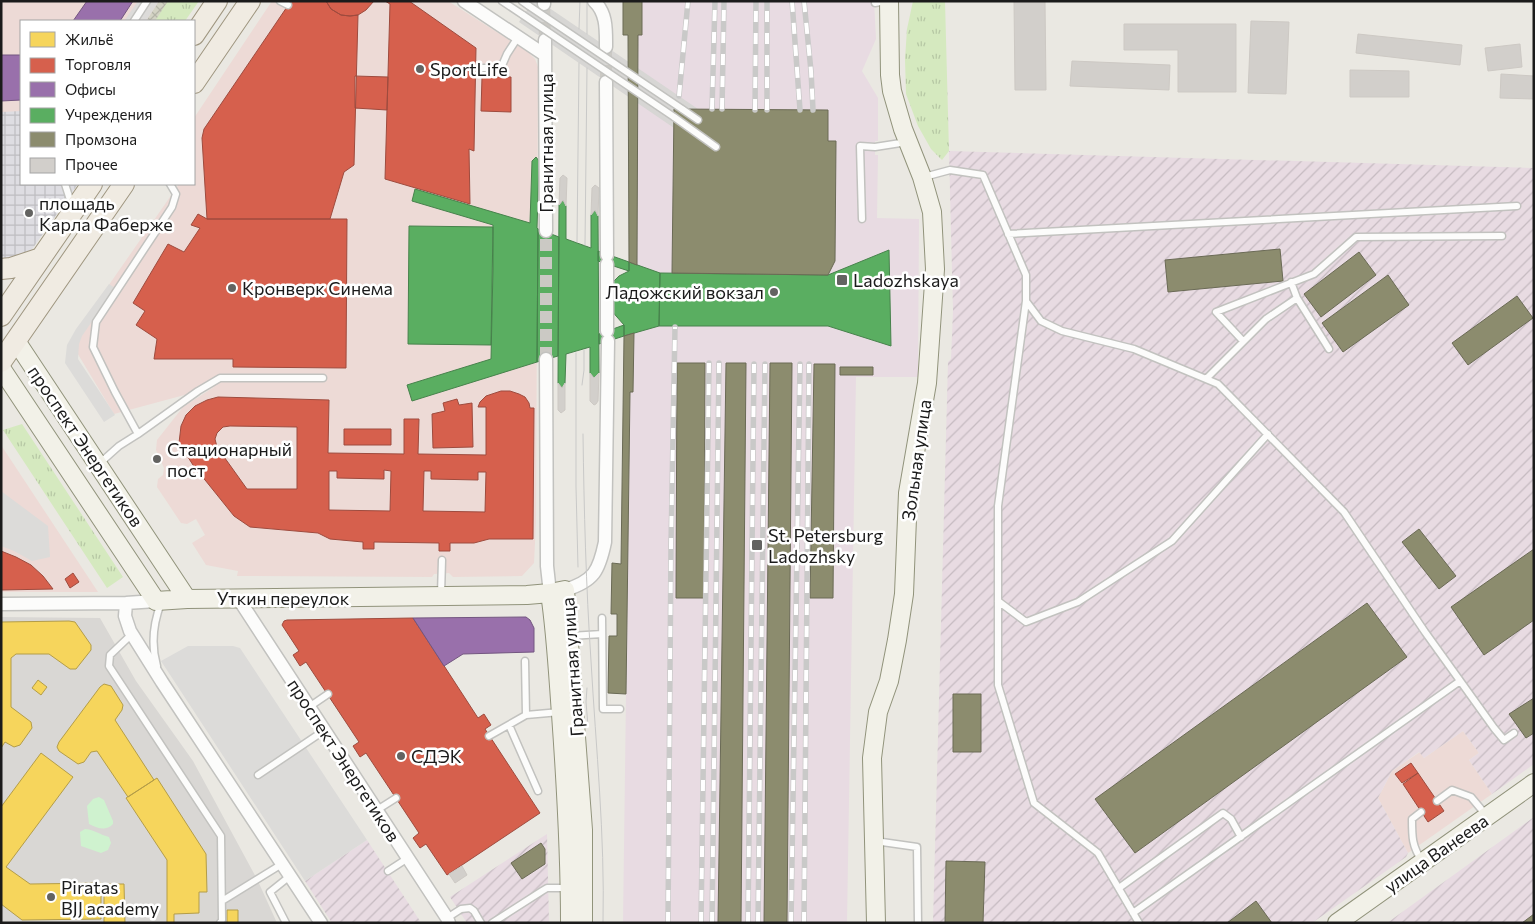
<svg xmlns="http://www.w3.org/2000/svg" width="1535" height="924" font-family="Commissioner,sans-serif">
	<defs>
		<pattern id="industrial-furrows" width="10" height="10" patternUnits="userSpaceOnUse" patternTransform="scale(1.25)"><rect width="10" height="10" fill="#e8dbe2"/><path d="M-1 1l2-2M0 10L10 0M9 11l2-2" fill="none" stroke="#c6bbc1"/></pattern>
		<pattern id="construction-cross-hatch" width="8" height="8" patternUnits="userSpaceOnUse" patternTransform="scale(1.25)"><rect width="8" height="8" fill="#d3d3c4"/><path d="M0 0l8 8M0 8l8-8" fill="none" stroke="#b5b5a8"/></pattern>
		<pattern id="grass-tufts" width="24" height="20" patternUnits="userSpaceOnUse" patternTransform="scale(1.25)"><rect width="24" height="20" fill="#d5e9bf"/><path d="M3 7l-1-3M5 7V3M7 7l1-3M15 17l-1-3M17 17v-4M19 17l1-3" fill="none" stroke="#b6c7a4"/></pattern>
		<pattern id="plaza-grid" width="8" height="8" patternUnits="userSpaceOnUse" patternTransform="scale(1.25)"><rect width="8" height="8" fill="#dedde2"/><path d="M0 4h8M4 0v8" fill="none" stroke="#bebdc1"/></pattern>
	</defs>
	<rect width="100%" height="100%" fill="#eae8e2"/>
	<path fill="#d9d7d4" d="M1,617L100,618L136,681L193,761L257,879L277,923H1Z"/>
	<path fill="#eddad6" d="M1,1H164L151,21H21V113L1,114Z
		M272,1H448L528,52L535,59L538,67L536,522L534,563L522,576L453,577L449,573L434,574L432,577L237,576L238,571L206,565L192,543L205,535L196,519L187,524L181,523L157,487L158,479L163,475L164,468L156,450L157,440L183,407L214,387L114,414L70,341L179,184H194V118Z
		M1,445L98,592H1Z
		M1463,731L1479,753L1469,760L1492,794L1408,853L1378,798L1392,771L1420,752L1424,758Z"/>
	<path fill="url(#industrial-furrows)" d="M949,151L1534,168V764L1492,794L1469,760L1479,753L1463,731L1424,758L1419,752L1392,771L1378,798L1408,853L1406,857L1312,923H933L948,362L951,359L953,311Z
		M1534,817V923H1387Z
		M547,834L549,923H467L450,897Z
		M367,840L420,921L418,923H332L305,881Z"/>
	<path fill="#e8dbe2" d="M642,1H874L876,39L862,71L878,98V141H875V155H878L877,218L919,219L918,377H856L847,923H623L630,392L634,333L659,326L637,265L638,35H642Z"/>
	<path fill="url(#construction-cross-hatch)" d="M159,1H197L183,21H146Z"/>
	<path fill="url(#grass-tufts)" d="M168,1H199L185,21H155Z
		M913,1H945L949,151L942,160L931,149L918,126L906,94L905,59L907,29Z
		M22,424L123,577L107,588L3,430Z"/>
	<path fill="#cff2cf" d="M99,797L104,800L113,821V824C105,832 98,828 89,824L87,806L93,799Z
		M85,829C92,829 101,835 109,837L111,843L108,850L101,853L81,846L80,832Z"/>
	<path fill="#dcdbd9" d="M138,1H159L146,21H124Z
		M109,284L115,288L82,336L79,344L78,359L115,415L104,422L65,363L67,345L76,329Z
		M1,491L48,526L50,557L32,561L14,551L1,546Z
		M188,646H233L240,648L367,840L305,881L161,661Z"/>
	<path fill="url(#plaza-grid)" d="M21,111V184H78L28,255L1,268V112Z"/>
	<path fill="#d7d6d4" d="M533,1H539L698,109H674V128L519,22Z"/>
	<path fill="#f6d55c" stroke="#b49d48" d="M69,621L75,622L91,645V650L76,669H70L49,654H16L11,658V707L31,722L32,728L20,745L14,747L5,742L1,748V622Z
		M38,680L47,687L41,695L32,688Z
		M104,684L111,686L123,705L122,710L115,720L154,780L128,797L97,751L91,752L84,762L78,764L59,751L57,747L59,742L62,738L100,687Z
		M41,753L73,777L6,867L30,884L101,883V919L22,920L1,904V807Z
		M157,778L206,854L207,892H199V913L174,914V923H167V860L126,798Z
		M104,884H124L125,923H104Z
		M227,910H238V923H227Z"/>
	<path fill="#d6604d" stroke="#9e4b3e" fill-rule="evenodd" d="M291,1H326L331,9L341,15L350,16L358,15L354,165L344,172L330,219H207L202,138L204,129Z
		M326,1H374L366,10L358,15L350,16L341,15L331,9Z
		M385,1H409L476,48L474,151L469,149L470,204L385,179L390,4Z
		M355,76L388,77L387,110L355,108Z
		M482,77H511V112L481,111Z
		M198,214L207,219H347L346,368L233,367V359H154L157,339L136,325L145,311L133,303L168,244L184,252L200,228L191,225Z
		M501,391H510L519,394L525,397L529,403L530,408H534L533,539H489L474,543H450V551H439V543L374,542V549H363V542L330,539L318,533L250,527L234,516L193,465L179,443L181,426L186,415L195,406L207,400L218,397L329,400L328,453L404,454V419H419L418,454L486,455V407H478L480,402L486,396ZM230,426L297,427V489H247L217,447L215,439L217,433L223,427ZM384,470L391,471L390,511L329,510V471H337V478L384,479ZM424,471H431V479L478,480V472H486L485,512L423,511Z
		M457,399L459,405L472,403L473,447L433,448L432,414L445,411L443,403Z
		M344,429H391V445H344Z
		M1,551L16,557L31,565L43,576L53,589L1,590Z
		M73,573L79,582L70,588L65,579Z
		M413,618L478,718L484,714L491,725L485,729L540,813L447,875L426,844L420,848L413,838L419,833L366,753L360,757L353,746L359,742L306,662L300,666L293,655L299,651L282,625L284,621L287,620Z
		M1411,763L1418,773L1402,783L1395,774Z
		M1418,773L1444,811L1428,822L1403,784Z"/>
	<path fill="#9970ab" stroke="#735680" d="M87,1H133L120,21H73Z
		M1,55H21V100L1,101Z
		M526,617L530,620L534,628V652L463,654L444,666L413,618Z"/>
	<path fill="#5aae61" stroke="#47824c" d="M536,157L539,161L537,228L538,229L537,362L412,401L407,385L491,359L493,269V225L412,201L415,189L530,223L532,161Z
		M563,200L566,206V239L591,248V215L595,210L598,216L599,373L594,378L590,373V347L566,354L565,383L562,388L558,383L559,205Z
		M409,226L493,227L491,345L408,344Z
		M538,229L559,237L558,356L537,362Z
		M889,250L891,346L828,326H659L660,273L828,275Z
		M598,251L629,262V271L598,261Z
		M629,262L660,273L659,326L624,336V325L610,309L612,283L619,276L629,271Z
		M624,325V336L599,344V334Z"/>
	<path fill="#8c8c6e" stroke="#6a6a55" d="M623,1H642V35H638L637,265L629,262L628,35H623Z
		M674,109L828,110V141H836L835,261L828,275L672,273Z
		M1280,249L1283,281L1168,292L1165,260Z
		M1359,252L1376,275L1321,317L1304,294Z
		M1388,275L1409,305L1343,352L1322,323Z
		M1517,296L1533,318L1468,365L1452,343Z
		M634,333L633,392H630L626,694L608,693L609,636H617V614H611L612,563L621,564L624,336Z
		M677,363H705L704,598H676Z
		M726,363H746L741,923H718Z
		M770,363H792L787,923H764Z
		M814,364H835L833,598H810Z
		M840,367H873V375H840Z
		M1419,529L1456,576L1439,589L1402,542Z
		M1534,549V620L1484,655L1451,607Z
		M1367,603L1407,657L1135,853L1095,799Z
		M953,694H981V752H953Z
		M1534,698V733L1526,738L1509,714Z
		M541,843L545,849V864L522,879L511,863Z
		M946,861L985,862L983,923H945Z
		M1256,901L1272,923H1227Z
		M1534,914V923H1522Z"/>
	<path fill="#d2cfcb" stroke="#cdc9c4" d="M1014,1H1045L1046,90H1015Z
		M1455,1H1534V2Z
		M1251,21L1289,22L1286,94L1248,93Z
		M1124,24H1236V92H1178V50H1124Z
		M1358,34L1462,45L1460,65L1356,53Z
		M1520,44L1522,67L1488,71L1485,48Z
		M1072,61L1170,65L1169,90L1070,86Z
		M1350,70L1409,71V97H1350Z
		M1501,74L1534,76V99L1500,98Z
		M563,175L567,178L566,206L563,200L559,205L560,178Z
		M595,185L599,188L598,216L595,210L591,215L592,188Z
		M590,373L594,378L599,373L598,401L596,404L594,405L590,401Z
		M558,383L562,388L565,383V410L561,413L558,410Z
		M462,866L467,875L455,883L449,874Z"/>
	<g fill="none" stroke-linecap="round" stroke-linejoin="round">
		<path stroke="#cbc9c4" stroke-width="12" stroke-dasharray="12 6" stroke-linecap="butt" d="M544,4L545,40
			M606,47V82
			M546,359V231"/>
		<defs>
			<path id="lane" d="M280,1L288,5
				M502,1L523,15
				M522,1L529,6
				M875,3L885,1
				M134,21L147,1
				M481,68H501L507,54L518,37
				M682,109L698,120
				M674,117L716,147
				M924,177L950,170L983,175L1026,275V301L1041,321L1062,331L1134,349L1218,384L1344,512L1425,632L1494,728L1504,740L1514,733
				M65,184L72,206
				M862,219L860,146L875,147L907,142
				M1008,234L1517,206
				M1291,282L1297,298
				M1026,301L998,506V685L1034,803L1098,853L1139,923
				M1243,341L1216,312L1314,274L1356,237L1502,236
				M1206,379L1266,319L1297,298L1329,349
				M138,434L115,392L93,347L96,322L172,207L176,194L170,184
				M100,463L119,446L138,434L198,391L220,378H323
				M441,594L442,560
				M998,601L1026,622L1078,602L1172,541L1268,434
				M602,618L603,709H620
				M132,634L110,655L109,666L221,836L222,920L220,923
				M570,636L602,634
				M525,661L526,715
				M157,666C151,645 153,624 161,603
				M309,707L328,694
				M509,725L538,791
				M489,736L526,715L560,712
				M258,775L325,730
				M1437,801L1452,790L1471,797L1486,815
				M377,810L396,798
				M1421,812L1412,819C1412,837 1412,846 1422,861
				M875,841L917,847L918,923
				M388,871L408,858
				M1119,888L1223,813L1231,819L1241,837
				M222,901L282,864
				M1133,913L1460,681
				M447,918L461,909L470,908L474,911L481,923
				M286,923L270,892L290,876
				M492,923L542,891L547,888H568"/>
			<path id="street" d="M464,1L545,55
				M544,1V4
				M594,1C607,13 606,30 606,47
				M545,40L546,231
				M606,82L607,255
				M607,264V331
				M546,359L547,566L550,593
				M565,590C594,581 599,571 605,542L608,341
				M238,598L447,918L449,923
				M126,603L125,616L130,631L162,682L321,923
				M1,604L126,603L156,601"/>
			<path id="secondary" d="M16,341L187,599
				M1,368L156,601L187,599L527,595L550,593L565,590L583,830V923
				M550,593C556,633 558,674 561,714C566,784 570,853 570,923
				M876,923L872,758L878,712L889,681L897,640L904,594L908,493L927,383L935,269L932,212L922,177L903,129L892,91L890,75L889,1
				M1337,923L1534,783"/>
			<path id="primary" d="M194,35L217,1
				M194,83L250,1
				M1,269L11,268L41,258
				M1,316L92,184
				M1,362L124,184"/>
		</defs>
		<use href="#lane" stroke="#c2c2bf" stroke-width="9"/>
		<use href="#street" stroke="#c2c2bf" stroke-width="15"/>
		<use href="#secondary" stroke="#91937b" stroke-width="20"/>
		<use href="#primary" stroke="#9f9680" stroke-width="22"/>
		<use href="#lane" stroke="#fcfcfb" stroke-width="6"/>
		<use href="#street" stroke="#fcfcfb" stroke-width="12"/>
		<use href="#secondary" stroke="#f2f1e8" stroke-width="18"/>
		<use href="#primary" stroke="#f0ebe2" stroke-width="20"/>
		<path stroke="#c9c9c8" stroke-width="1" d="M579,29L580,1
			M587,34V1
			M577,242L579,63
			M585,245L587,68
			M576,353V487L578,567
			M582,385L584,370V350
			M583,434C584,510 586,586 591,661C596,749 605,835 603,923
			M587,688L586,702L588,726"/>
		<defs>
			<path id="rail" d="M792,1L800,110
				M804,1L811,71L813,110
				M679,96L688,1
				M712,109L715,1
				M722,109L724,1
				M755,110L756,1
				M767,110V1
				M668,923L671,545L675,327
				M701,923L709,363
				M712,923L719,363
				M748,923L754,364
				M758,923L765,364
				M791,923L800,364
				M804,923L809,364"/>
		</defs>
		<use href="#rail" stroke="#c9c9c8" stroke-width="5.5"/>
		<use href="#rail" stroke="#fff" stroke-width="4" stroke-dasharray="11" stroke-linecap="butt"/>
		<defs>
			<path id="lane-bridge" d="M529,6L682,109
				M523,15L674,117"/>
		</defs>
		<use href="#lane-bridge" stroke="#c2c2bf" stroke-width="9" stroke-linecap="butt"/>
		<use href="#lane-bridge" stroke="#fcfcfb" stroke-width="6"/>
	</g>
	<g fill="#636361" stroke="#fff" stroke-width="2">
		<circle cx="420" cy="69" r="5"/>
		<circle cx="29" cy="213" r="5"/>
		<rect x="836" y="274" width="12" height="12" rx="2.5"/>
		<circle cx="232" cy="288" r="5"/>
		<circle cx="774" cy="292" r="5"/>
		<circle cx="157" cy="459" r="5"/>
		<rect x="751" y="539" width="12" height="12" rx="2.5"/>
		<circle cx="401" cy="756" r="5"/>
		<circle cx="51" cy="897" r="5"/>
	</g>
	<g text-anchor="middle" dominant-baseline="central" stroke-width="5" stroke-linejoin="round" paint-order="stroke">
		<g font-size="18" fill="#1b1b1b" stroke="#fff" text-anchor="start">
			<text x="430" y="69">SportLife</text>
			<text x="39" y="203">площадь<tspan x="39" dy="21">Карла Фаберже</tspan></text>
			<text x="853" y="280">Ladozhskaya</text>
			<text x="242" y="288">Кронверк Синема</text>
			<text x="764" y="292" text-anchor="end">Ладожский вокзал</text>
			<text x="167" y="449">Стационарный<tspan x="167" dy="21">пост</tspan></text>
			<text x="768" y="535">St. Petersburg<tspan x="768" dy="21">Ladozhsky</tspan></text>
			<text x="411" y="756">СДЭК</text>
			<text x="61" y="887">Piratas<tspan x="61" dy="21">BJJ academy</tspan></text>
		</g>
		<g font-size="18" fill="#1b1b1b" stroke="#fff">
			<text transform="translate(546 143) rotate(-90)">Гранитная улица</text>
			<text transform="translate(86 446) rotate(56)">проспект Энергетиков</text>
			<text transform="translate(916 460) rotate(-82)">Зольная улица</text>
			<text x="283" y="598">Уткин переулок</text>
			<text transform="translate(572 667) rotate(-94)">Гранитная улица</text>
			<text transform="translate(344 760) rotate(57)">проспект Энергетиков</text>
			<text transform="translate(1436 853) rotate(-35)">улица Ванеева</text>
		</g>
	</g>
	<rect width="1535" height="924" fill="none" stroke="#1b1b1b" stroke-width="5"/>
	<rect x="20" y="20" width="175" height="165" fill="#ffffff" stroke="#a4a4a4"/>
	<rect x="30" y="32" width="25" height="15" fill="#f6d55c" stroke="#a4a4a4"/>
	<text x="65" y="45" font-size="15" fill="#1b1b1b">Жильё</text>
	<rect x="30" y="58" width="25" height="15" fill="#d6604d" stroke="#a4a4a4"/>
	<text x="65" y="70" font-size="15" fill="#1b1b1b">Торговля</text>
	<rect x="30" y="82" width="25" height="15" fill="#9970ab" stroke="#a4a4a4"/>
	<text x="65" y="95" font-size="15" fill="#1b1b1b">Офисы</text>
	<rect x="30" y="108" width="25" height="15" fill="#5aae61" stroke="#a4a4a4"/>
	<text x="65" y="120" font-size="15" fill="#1b1b1b">Учреждения</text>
	<rect x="30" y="132" width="25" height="15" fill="#8c8c6e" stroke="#a4a4a4"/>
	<text x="65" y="145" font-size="15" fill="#1b1b1b">Промзона</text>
	<rect x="30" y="158" width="25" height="15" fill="#d2cfcb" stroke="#a4a4a4"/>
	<text x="65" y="170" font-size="15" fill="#1b1b1b">Прочее</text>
</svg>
